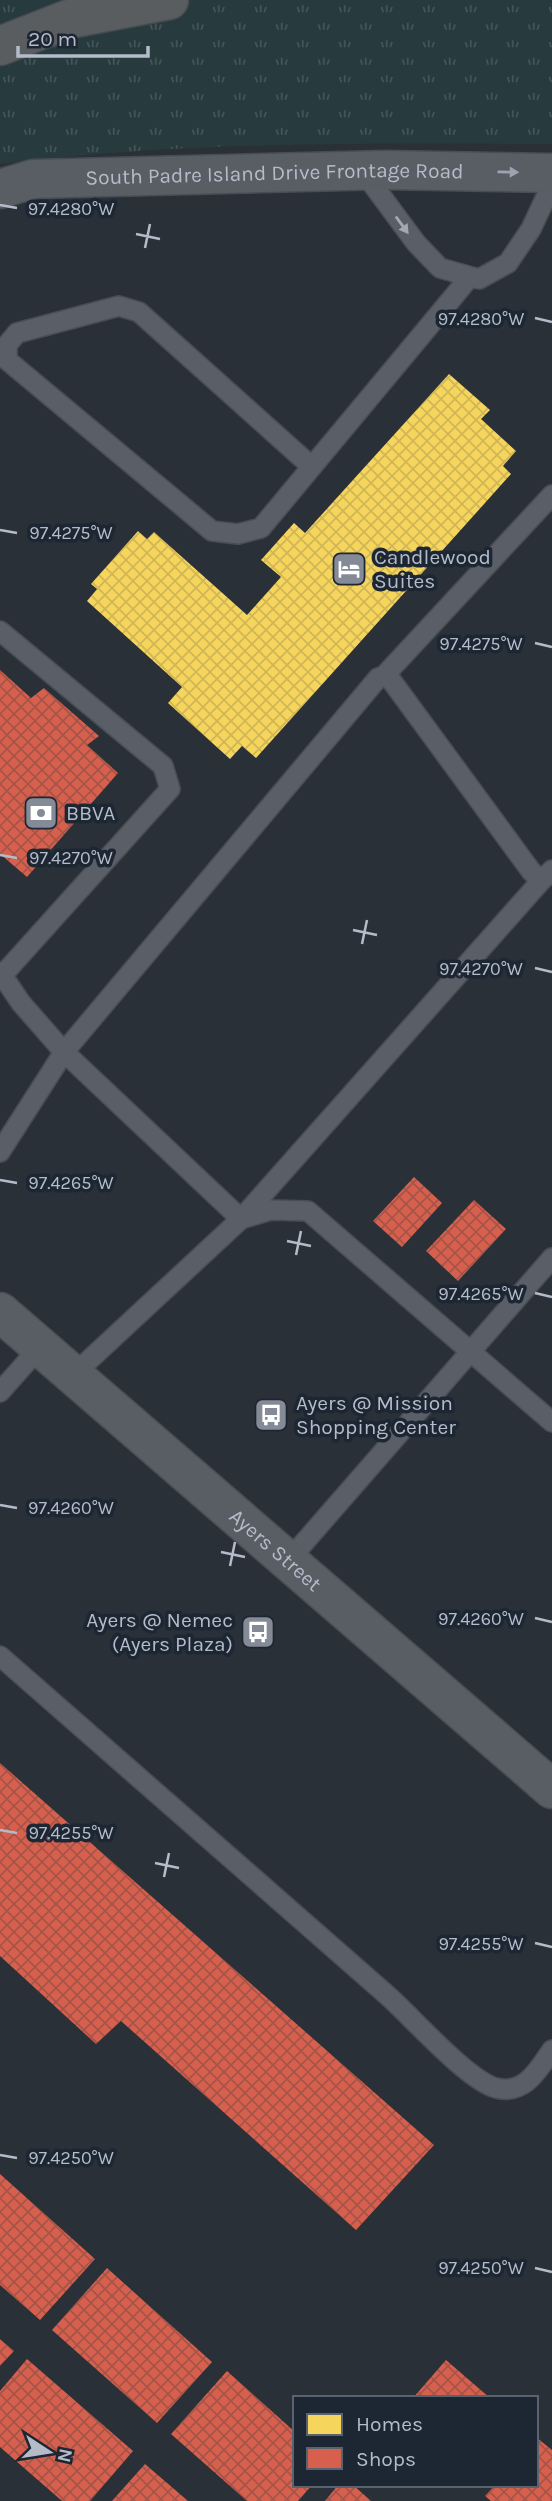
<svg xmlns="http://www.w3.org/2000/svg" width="552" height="2501" font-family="Karla,sans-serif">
	<defs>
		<pattern id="grass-tufts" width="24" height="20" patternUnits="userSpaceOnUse" patternTransform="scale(1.75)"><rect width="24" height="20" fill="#273a3e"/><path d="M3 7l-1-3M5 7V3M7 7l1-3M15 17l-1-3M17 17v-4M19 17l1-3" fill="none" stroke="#445559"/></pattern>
		<pattern id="homes-cross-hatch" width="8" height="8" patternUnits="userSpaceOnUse" patternTransform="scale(1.75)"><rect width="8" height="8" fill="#f6d55c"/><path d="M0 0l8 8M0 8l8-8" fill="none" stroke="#d0b656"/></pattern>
		<pattern id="shops-cross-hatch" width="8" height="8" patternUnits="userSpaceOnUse" patternTransform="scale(1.75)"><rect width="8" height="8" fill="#d6604d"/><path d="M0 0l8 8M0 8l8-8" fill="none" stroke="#a65448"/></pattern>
	</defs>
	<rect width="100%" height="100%" fill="#2a3038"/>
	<path fill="url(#grass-tufts)" d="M0,0H552V144C368,143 182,141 0,164Z"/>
	<path fill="url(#homes-cross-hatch)" d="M449,374L490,410L481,419L516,451L503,466L511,474L256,758L242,746L230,759L168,703L182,687L87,601L97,589L91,584L138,531L147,539L154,532L247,615L281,577L261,560L294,523L305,533Z"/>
	<path fill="url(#shops-cross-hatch)" d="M0,670L31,698L44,688L99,736L87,745L118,773L27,877L0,854Z
		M414,1177L442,1203L402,1247L373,1221Z
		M474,1200L506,1229L458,1281L426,1251Z
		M0,1763L434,2145L356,2230L121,2021L96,2044L0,1956Z
		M0,2174L95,2259L40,2320L0,2285Z
		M107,2268L212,2362L157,2423L52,2330Z
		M0,2339L14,2351L0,2366Z
		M27,2359L133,2451L90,2501H62L0,2447V2391Z
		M446,2360L490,2398H413Z
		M227,2371L295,2432V2485H312L298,2501H247L171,2434Z
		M536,2437L552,2450V2501H491L485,2496L495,2485H536Z
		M145,2464L188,2501H112Z
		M338,2485H353L371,2501H325Z"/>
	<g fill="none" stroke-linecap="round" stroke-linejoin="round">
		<defs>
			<path id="service" d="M362,170L416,243L440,268L479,279L508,263L531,229L552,184
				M312,467L139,312L119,306L17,333L7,345V360L212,531L238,534L261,528L469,278
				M0,631L163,766L170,789L0,978
				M384,676L552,495
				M0,972L21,1003L64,1052L241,1219L541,881
				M0,1152L64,1052L378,678L384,676L391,680L531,871L541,881L552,870
				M73,1375L241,1219L271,1210L308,1211L552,1422
				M0,1392L40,1347
				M288,1561L552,1258
				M0,1656C129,1769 258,1882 387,1995C412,2017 467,2080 496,2088C525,2095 538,2070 552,2050"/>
			<g id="secondary">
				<path id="s1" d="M0,189L33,179L385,170L552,173"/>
				<path id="s2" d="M0,1312L552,1789"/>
			</g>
			<path id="motorway" d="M0,46L69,19L169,0"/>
		</defs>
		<use href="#service" stroke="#484c53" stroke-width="22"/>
		<use href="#secondary" stroke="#484c53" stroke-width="41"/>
		<use href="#motorway" stroke="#474c53" stroke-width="41"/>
		<use href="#service" stroke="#5a5e66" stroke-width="19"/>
		<use href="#secondary" stroke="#595d64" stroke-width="38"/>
		<use href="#motorway" stroke="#5a5d60" stroke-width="38"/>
	</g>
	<defs><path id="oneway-solid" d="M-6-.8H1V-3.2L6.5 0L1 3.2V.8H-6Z" transform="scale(1.75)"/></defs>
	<use fill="#9da4b0" href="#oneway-solid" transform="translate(508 172) rotate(1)"/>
	<use fill="#a2a9b5" href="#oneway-solid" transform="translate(402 225) rotate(54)"/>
	<path fill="none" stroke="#b4bcc9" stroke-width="2.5" d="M0,205L17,208M136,234L160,239M145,248L150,224M535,318L552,322M0,530L17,533M535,643L552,647M0,855L17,858M353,930L377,935M362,944L367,920M535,968L552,972M0,1180L17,1183M287,1241L311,1246M296,1255L301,1231M535,1293L552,1297M0,1505L17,1508M221,1552L245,1557M230,1566L235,1542M535,1618L552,1622M0,1830L17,1833M155,1863L179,1868M164,1877L169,1853M535,1943L552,1947M0,2155L17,2158M535,2268L552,2272"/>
	<defs>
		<symbol id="hotel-square" viewBox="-11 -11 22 22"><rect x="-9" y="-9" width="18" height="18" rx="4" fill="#848b96" stroke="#1d2633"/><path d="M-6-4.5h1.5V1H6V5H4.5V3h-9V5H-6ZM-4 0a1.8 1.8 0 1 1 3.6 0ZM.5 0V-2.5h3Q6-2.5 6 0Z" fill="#fff"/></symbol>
		<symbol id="bank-square" viewBox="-11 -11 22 22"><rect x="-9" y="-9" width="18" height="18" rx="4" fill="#848b96" stroke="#1d2633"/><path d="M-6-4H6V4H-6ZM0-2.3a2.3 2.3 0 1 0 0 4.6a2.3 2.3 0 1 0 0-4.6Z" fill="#fff"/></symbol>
		<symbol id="bus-square" viewBox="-11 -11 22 22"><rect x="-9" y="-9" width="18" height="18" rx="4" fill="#848b96" stroke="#1d2633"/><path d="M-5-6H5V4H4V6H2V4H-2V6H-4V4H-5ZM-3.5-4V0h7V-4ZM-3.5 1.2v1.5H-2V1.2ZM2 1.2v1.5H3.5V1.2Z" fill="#fff"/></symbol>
	</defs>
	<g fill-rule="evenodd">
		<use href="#hotel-square" x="330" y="550" width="38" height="38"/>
		<use href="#bank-square" x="22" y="794" width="38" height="38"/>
		<use href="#bus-square" x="252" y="1396" width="38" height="38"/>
		<use href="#bus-square" x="239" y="1613" width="38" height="38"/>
	</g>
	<g text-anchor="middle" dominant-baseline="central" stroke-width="7" stroke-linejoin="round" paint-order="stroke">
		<g font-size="21" fill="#b4bcc9" stroke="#1d2633">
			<text stroke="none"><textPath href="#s1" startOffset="276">South Padre Island Drive Frontage Road</textPath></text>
			<text stroke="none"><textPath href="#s2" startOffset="364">Ayers Street</textPath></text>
		</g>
		<g font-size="21" fill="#b4bcc9" stroke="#1d2633" text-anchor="start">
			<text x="374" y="557">Candlewood<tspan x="374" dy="24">Suites</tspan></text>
			<text x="66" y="813">BBVA</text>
			<text x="296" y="1403">Ayers @ Mission<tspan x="296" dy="24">Shopping Center</tspan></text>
			<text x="233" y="1620" text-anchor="end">Ayers @ Nemec<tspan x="233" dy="24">(Ayers Plaza)</tspan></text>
		</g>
	</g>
	<g font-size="18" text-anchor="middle" fill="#b4bcc9" stroke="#1d2633" stroke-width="7" stroke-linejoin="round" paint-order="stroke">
		<text x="71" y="215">97.4280°W</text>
		<text x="481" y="325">97.4280°W</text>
		<text x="71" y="539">97.4275°W</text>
		<text x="481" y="650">97.4275°W</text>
		<text x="71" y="864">97.4270°W</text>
		<text x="481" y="975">97.4270°W</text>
		<text x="71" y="1189">97.4265°W</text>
		<text x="481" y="1300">97.4265°W</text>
		<text x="71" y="1514">97.4260°W</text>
		<text x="481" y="1625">97.4260°W</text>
		<text x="71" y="1839">97.4255°W</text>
		<text x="481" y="1950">97.4255°W</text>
		<text x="71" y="2164">97.4250°W</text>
		<text x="481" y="2274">97.4250°W</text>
	</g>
	<rect x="293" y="2396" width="245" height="91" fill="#1d2633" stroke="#59626f" stroke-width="2"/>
	<rect x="307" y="2414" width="35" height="21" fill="#f6d55c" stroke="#59626f" stroke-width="2"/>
	<text x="356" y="2431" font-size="21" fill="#b4bcc9">Homes</text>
	<rect x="307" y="2448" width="35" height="21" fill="#d6604d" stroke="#59626f" stroke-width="2"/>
	<text x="356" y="2466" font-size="21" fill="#b4bcc9">Shops</text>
	<g transform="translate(49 2452) rotate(102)" stroke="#1d2633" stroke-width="5" paint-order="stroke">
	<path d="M0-5L12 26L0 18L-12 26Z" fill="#b4bcc9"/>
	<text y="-10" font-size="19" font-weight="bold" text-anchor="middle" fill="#b4bcc9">N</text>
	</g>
	<path d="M18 46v10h130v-10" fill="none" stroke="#b4bcc9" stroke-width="3.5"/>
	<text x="28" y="46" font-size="21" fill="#b4bcc9" stroke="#1d2633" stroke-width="5" paint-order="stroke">20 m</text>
</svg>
